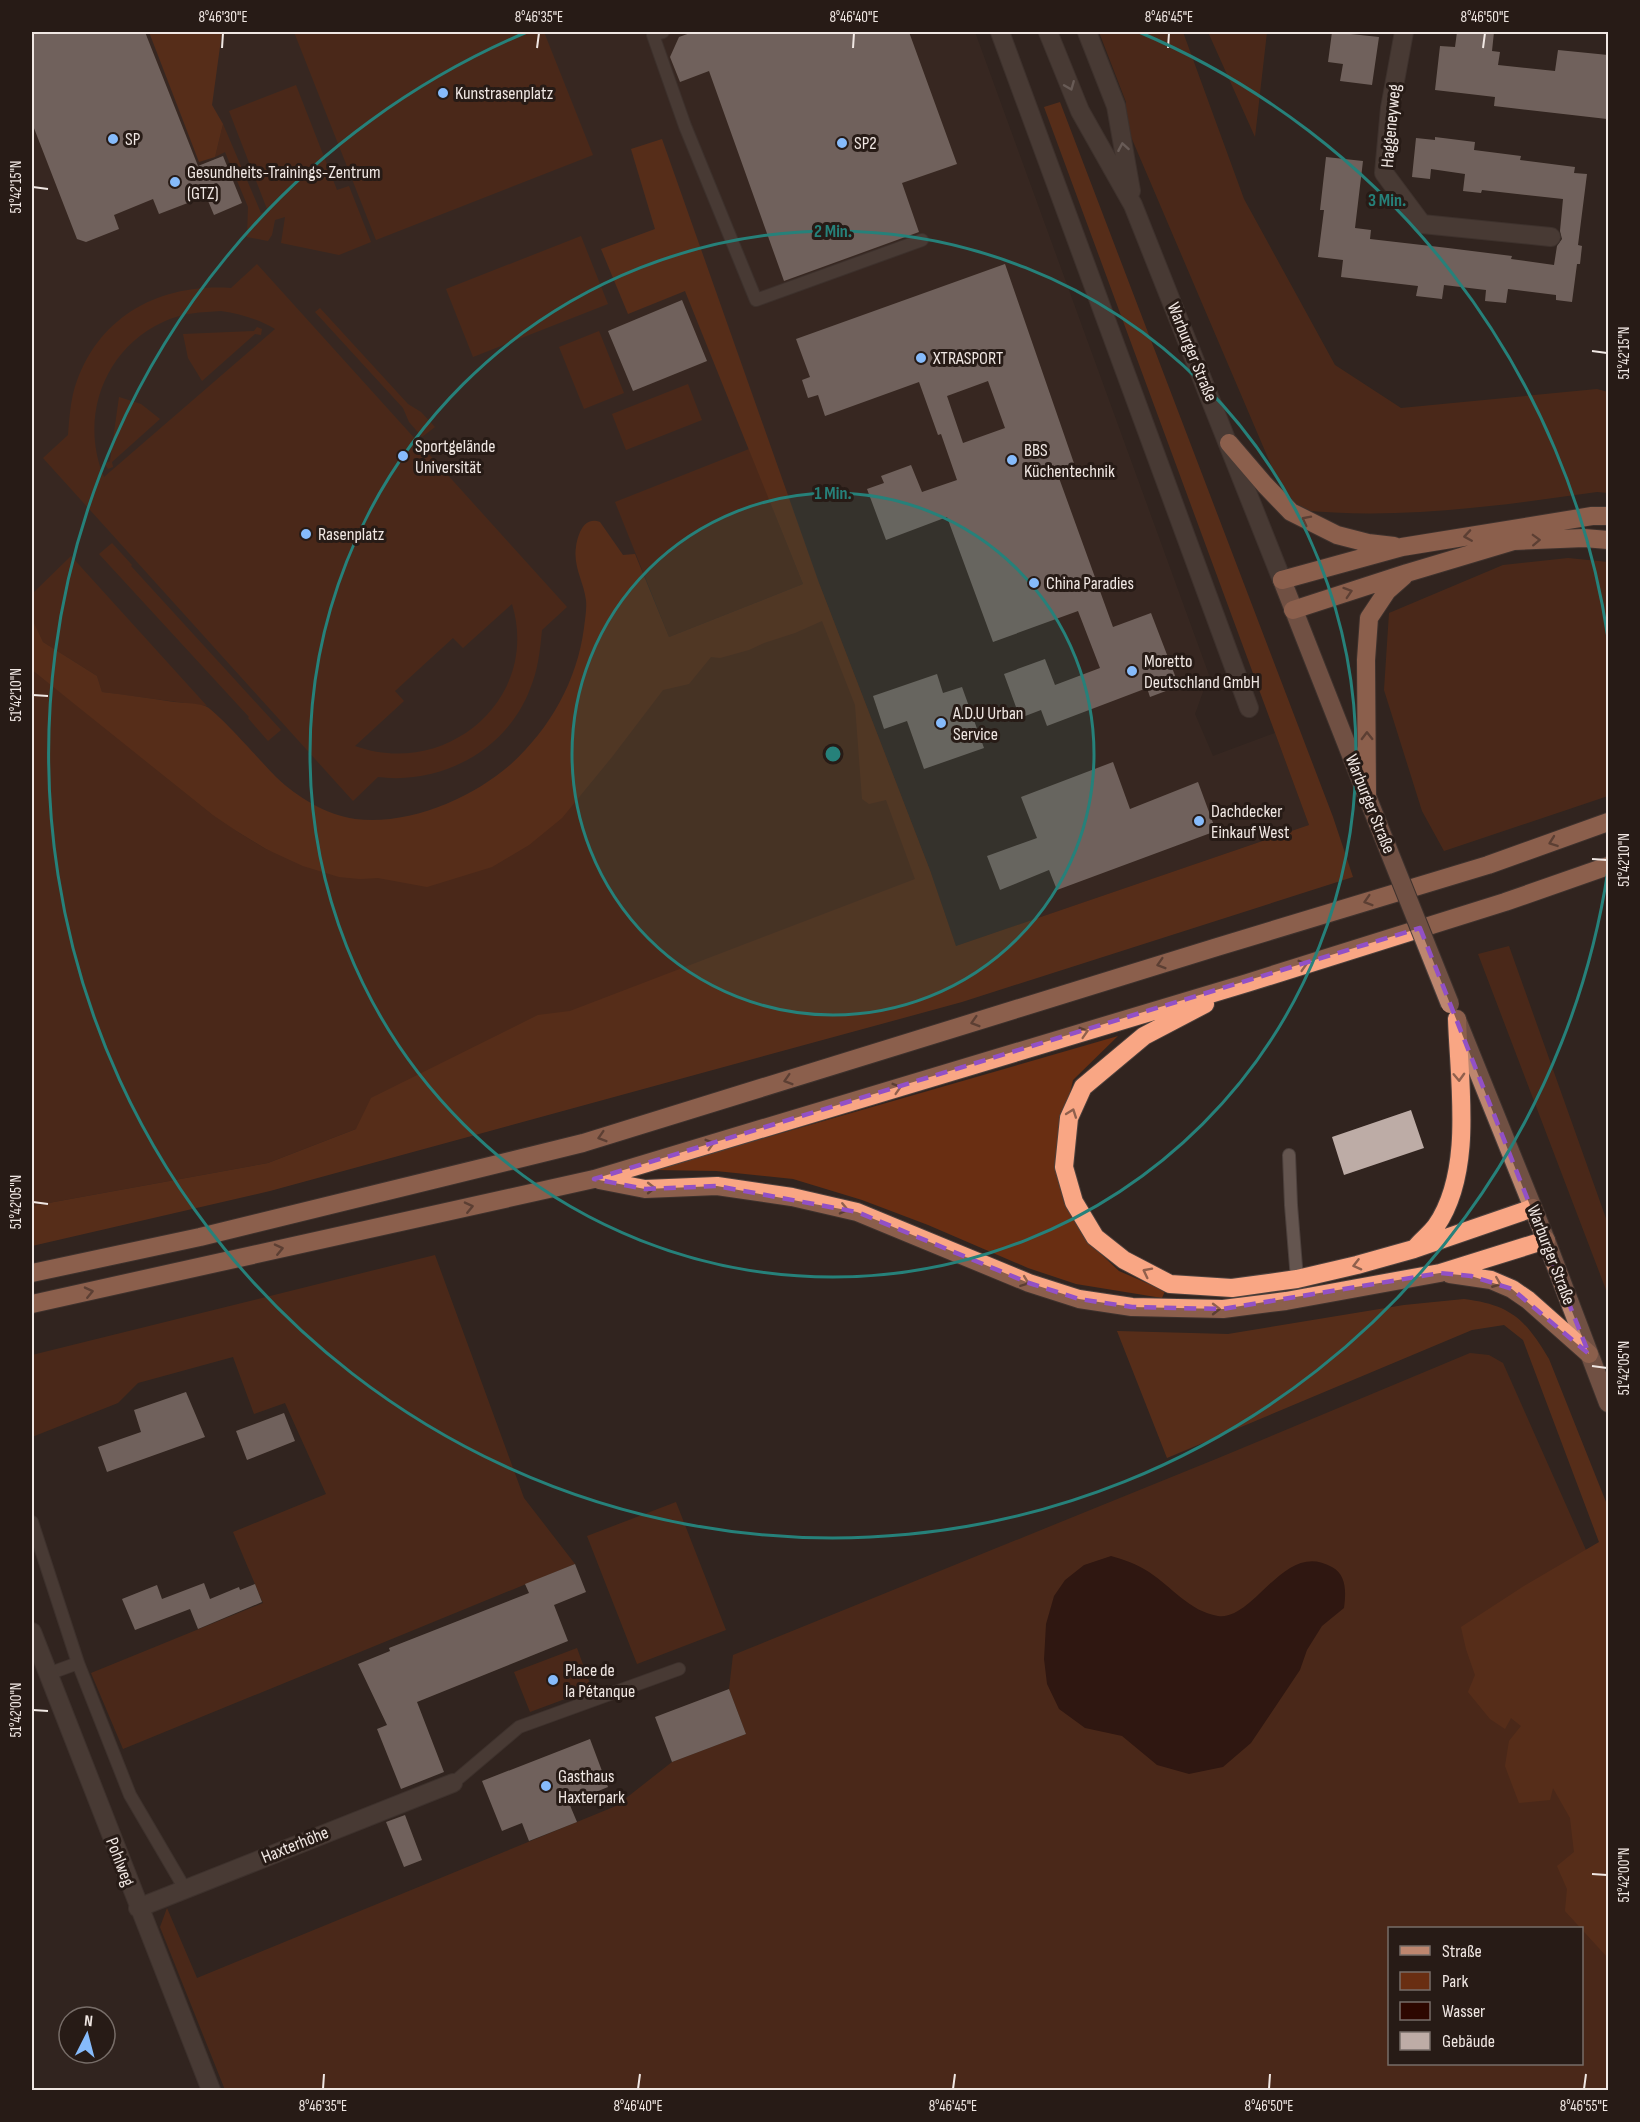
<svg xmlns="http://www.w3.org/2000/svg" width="1640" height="2122" font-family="'Sofia Sans Condensed',sans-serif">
	<rect width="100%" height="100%" fill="#31241f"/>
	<path fill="#3f2c25" d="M32,32H975L1209,675L1195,714L1213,756L1275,733L1309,825L956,946L931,873L819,583L425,870L32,670Z"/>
	<path fill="#692e12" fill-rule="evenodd" d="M294,32H544L593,155L376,240Z
		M1099,32H1183L1244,199L1335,365L1401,408L1597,389L1608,392V493L1597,492C1498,506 1399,520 1299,510L1277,479L1126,125V102Z
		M1208,32H1267L1255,137Z
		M296,85L337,190L349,186L371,242L339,255L281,243L285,217L275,220L272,235L268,241L247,237L248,207L225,152L215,157L223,124L261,213L271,210L270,208L267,209L229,111Z
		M581,236L608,304L473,357L446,289Z
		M257,264L567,607L542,630C540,651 538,670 530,689C507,750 441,785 378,777L353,801L43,458L68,435C69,421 70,407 73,394C93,319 157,283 231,288ZM221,311C241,314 258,319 275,329L104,477C79,418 104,349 163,322C181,313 202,312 221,311ZM512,604C541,699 446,779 355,746L404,701L395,691L453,638L463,648Z
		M320,308L408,404L421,412L435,427L422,437L409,422L403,408L315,312Z
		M257,327L262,329L261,335L255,334L202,381L188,358L183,334L254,331Z
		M599,331L624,393L584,409L559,347Z
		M688,384L702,420L626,450L612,414Z
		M119,397L141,404L160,419L112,462L113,467L108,469L105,464L110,461Z
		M749,449L803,584L669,637L615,502Z
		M112,543L132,565L131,566L281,730L268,741L248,718L249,717L99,554Z
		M71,556L207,706L102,692L97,676L43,642L32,620V594Z
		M1568,558L1608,562V796L1444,851L1422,811L1384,690L1389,613L1503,565Z
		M819,583L931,873L356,1129L268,1163L32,1206V670L238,832L266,849L340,877Z
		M1509,946L1608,1224V1295L1478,954Z
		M1118,1036L1073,1080L1055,1163L1064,1203L1088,1242L1119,1271L1165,1291L1162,1298L1076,1284L1028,1268L928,1225L862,1200L793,1179L716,1171L654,1170Z
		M435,1255L524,1498L575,1564L123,1749L91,1673L263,1603L233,1532L326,1494L285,1403L254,1414L233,1357L138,1383L118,1403L32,1437V1355Z
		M1470,1353L1489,1355L1503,1363L1586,1550L1608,1615V2090H225L160,1927L167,1908L197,1978L616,1806L672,1762L746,1734L729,1689L733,1655L1216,1459ZM1390,1928H1582V2064H1390Z
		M676,1502L726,1630L637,1664L587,1536Z
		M577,1648L592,1689L530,1712L514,1672Z"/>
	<path fill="#843813" d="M149,32H222L212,105L223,124L215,157L199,162Z
		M1060,102L1333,817L1353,877L962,1002L270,1191L32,1246V1206L268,1163L356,1129L371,1098L538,1015L570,1011L915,879L886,800L869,804L862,799L855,705L822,621L795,633L764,643L749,650L720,658L711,657L689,684L663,690L612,757L562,818L529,845L492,867L427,887L378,878L360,879L339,877L303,866L266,849L238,832L213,815L32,670V619L43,642L97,676L102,692C126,695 150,698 174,702C184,703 196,703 205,706C215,709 264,765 276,777C297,797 326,815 355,819C407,826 471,799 510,765C550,729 577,681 584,628C585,619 587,609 586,600C584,582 573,567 576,547C578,534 584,516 600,522L623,555L635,554L669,637L803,584L685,291L628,314L601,249L655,229L631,149L662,139L819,583L931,873L956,946L1309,825L1044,107Z
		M1464,1299C1511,1305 1525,1319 1549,1359L1608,1507V1958L1565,1911L1567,1889L1557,1866L1574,1852L1570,1818L1553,1788L1550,1800L1519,1803L1505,1766L1509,1741L1521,1726L1511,1718L1505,1729L1490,1719L1468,1692L1475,1675L1466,1649L1461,1627L1524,1586L1599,1542L1523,1340L1504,1325L1472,1330L1167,1458L1117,1331L1228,1334L1404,1305Z"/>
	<path fill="#2d0700" d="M1111,1556C1125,1560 1137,1564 1149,1572C1172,1587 1189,1611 1218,1616C1255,1621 1284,1539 1332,1567C1347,1575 1346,1593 1344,1608L1322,1626L1307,1650L1300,1670L1251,1743L1223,1767L1189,1774L1157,1765L1122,1736L1085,1728L1059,1709L1047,1684L1044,1659L1046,1624L1054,1596L1065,1580L1084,1565Z"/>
	<path fill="#bdaca6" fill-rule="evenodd" d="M32,32H145L198,166L223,156L242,203L214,215L206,196L159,214L153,199L114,215L119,229L86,242L77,239L32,123Z
		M693,32H909L957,164L902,183L919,232L784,281L709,71L680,82L670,57L679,37Z
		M1332,32L1379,37L1372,85L1340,81L1343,64L1328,62Z
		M1457,32H1494L1492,51L1500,52L1498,65L1555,71L1558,50L1608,55L1607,119L1494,106L1495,97L1435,90L1440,46L1455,47Z
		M1435,137L1475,142L1474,150L1521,156L1520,160L1575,167L1574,173L1587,174L1578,245L1582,246L1580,264H1577L1572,302L1556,300V295L1508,289L1506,303L1485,301L1486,290L1444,285L1442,299L1416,296L1418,286L1341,277L1343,260L1318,257L1324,210H1320L1326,157L1363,161L1355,228L1371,230L1370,239L1448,248L1512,256L1511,259L1554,265L1557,246L1562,239L1560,231L1563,199L1482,190L1481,193L1463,191L1465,174L1431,169L1430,179L1412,177L1416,138L1435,140Z
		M1005,264L1077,472L1059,478L1113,627L1151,613L1179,686L1150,697L1147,688L1047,726L1041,710L1020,718L1004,674L1045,659L1055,685L1100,668L1078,611L993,642L947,517L886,540L867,489L884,483L881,476L911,465L922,492L957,480L941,434L938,435L919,382L825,416L818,395L808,398L802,380L810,377L796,339ZM988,381L1005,428L963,443L947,396Z
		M682,300L707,361L633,391L608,331Z
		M937,674L943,693L962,687L984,748L924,769L907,721L884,729L873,696Z
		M1113,762L1130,809L1198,782L1216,831L1057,890L1049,870L1000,890L987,856L1037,838L1021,797Z
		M1411,1110L1424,1148L1344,1175L1332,1137Z
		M186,1392L205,1437L107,1472L98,1447L141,1432L134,1410Z
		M284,1413L295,1441L247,1460L236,1431Z
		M575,1564L586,1592L554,1605L568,1641L417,1702L444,1772L401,1789L377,1729L387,1725L358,1664L390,1651L389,1648L529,1593L525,1584Z
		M204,1583L210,1599L239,1587L240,1590L255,1584L262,1602L198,1629L190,1609L135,1630L122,1599L157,1585L162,1599Z
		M729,1689L746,1734L672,1762L655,1717Z
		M590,1739L608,1787L569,1803L577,1822L529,1841L522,1823L502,1831L482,1781Z
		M405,1815L422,1860L404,1867L386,1822Z"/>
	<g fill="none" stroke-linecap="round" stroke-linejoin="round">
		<defs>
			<path id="lane" d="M663,32L653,35L685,126L756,300L922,240
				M1289,1155L1291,1205L1297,1279
				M32,1522L78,1663L48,1674
				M78,1663L130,1795L185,1889
				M453,1783L519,1727L679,1669"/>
			<path id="street" d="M1000,32L1249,708
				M1404,32L1390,108L1384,173L1422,224L1551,237
				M32,1632L211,2090
				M138,1908L453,1783"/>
			<path id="secondary" d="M1048,32L1080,111L1133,205L1282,580
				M1087,32L1116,106L1131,191"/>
			<path id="primary" d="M1282,580L1378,824
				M1458,1022L1546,1240L1608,1403"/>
			<path id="highway" d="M1229,443L1265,485L1291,512L1337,535L1368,543L1394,546
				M1282,580L1402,547L1592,516H1608
				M1293,610L1407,573L1514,541L1584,538L1608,540
				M1367,795L1366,660L1369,618L1387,591L1404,576
				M1205,1004L1144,1036L1083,1087L1069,1118L1064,1167L1074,1202L1095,1237L1124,1260L1170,1284L1232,1288L1297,1279L1357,1265L1414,1249L1533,1208
				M599,1180L645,1189L717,1186L792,1197L857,1212L1029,1283L1079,1299L1132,1307L1223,1309L1286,1301L1440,1273L1546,1240
				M1417,1246C1423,1239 1431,1233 1436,1226C1474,1171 1459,1082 1457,1019
				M32,1273L200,1237L583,1143L1217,947L1488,865L1608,822
				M1450,1274L1491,1280L1512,1289L1528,1300L1589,1354
				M32,1304L594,1179L1247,983L1505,902L1608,866"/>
		</defs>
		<use href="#lane" stroke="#4d413d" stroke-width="14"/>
		<use href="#street" stroke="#4d413d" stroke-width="20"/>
		<use href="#secondary" stroke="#4d413d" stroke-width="20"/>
		<use href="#primary" stroke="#4d413d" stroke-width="20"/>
		<use href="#highway" stroke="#4d413d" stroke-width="20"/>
		<use href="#lane" stroke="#64554f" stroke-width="12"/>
		<use href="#street" stroke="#64554f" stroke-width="18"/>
		<use href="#secondary" stroke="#64554f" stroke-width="18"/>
		<use href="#primary" stroke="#bd866f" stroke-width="18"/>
		<use href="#highway" stroke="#f9a684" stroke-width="18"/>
		<defs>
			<path id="primary-bridge" d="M1378,824L1450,1004"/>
		</defs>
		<use href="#primary-bridge" stroke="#4d413d" stroke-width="20" stroke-linecap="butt"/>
		<use href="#primary-bridge" stroke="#bd866f" stroke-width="18"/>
	</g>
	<defs><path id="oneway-chevron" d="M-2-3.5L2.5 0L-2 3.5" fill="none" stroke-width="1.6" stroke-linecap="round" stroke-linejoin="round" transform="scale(1.5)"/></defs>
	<g stroke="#aa9e99">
		<use href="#oneway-chevron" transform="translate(1070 86) rotate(68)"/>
		<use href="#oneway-chevron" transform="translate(1123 147) rotate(-100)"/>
	</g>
	<g stroke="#90604d">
		<use href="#oneway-chevron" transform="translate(1306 520) rotate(-153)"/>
		<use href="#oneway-chevron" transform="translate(1468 536) rotate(171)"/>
		<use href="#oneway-chevron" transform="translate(1536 540) rotate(-2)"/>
		<use href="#oneway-chevron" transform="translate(1348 592) rotate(-18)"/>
		<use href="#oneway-chevron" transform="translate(1367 736) rotate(-91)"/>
		<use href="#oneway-chevron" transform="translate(1553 842) rotate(160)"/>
		<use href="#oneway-chevron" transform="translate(1368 901) rotate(163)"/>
		<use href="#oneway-chevron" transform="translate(1161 964) rotate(163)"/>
		<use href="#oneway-chevron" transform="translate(1303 965) rotate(-17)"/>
		<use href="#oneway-chevron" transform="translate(975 1022) rotate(163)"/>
		<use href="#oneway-chevron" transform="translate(1084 1032) rotate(-17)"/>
		<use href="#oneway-chevron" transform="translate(1459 1077) rotate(88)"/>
		<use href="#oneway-chevron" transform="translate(788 1080) rotate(163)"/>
		<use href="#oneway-chevron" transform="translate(897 1088) rotate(-17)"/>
		<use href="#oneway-chevron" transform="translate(1072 1113) rotate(-70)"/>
		<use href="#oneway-chevron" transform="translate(602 1137) rotate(163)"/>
		<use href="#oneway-chevron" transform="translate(710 1144) rotate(-17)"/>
		<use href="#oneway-chevron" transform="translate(651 1188)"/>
		<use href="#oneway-chevron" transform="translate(469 1207) rotate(-13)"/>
		<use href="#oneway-chevron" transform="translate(844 1209) rotate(13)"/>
		<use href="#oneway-chevron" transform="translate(279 1249) rotate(-13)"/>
		<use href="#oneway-chevron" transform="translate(1357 1265) rotate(166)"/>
		<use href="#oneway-chevron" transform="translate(1147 1272) rotate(-153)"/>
		<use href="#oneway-chevron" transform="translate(1025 1282) rotate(21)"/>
		<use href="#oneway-chevron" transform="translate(1497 1283) rotate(22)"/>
		<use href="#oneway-chevron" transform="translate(89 1292) rotate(-13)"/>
		<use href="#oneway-chevron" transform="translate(1216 1309)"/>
	</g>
	<path d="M0 0H1640V2122H0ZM1420,928L1589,1354L1512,1289L1471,1276L1440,1273L1223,1309L1132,1307L1079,1299L1029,1283L857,1212L717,1186L645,1189L594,1179Z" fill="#31241f" fill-opacity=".55" fill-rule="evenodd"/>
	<path fill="none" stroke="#9251c6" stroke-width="4.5" stroke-dasharray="12 8" stroke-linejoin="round" d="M1420,928L1589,1354L1512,1289L1471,1276L1440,1273L1223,1309L1132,1307L1079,1299L1029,1283L857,1212L717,1186L645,1189L594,1179Z"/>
	<path fill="none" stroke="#f0e7e3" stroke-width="2" d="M222,48L223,33M537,48L539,33M853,48L854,33M1168,48L1169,33M1483,48L1485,33M33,187L48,189M1592,351L1607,353M33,695L48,696M1592,859L1607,860M33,1202L48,1204M1592,1366L1607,1368M33,1710L48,1711M1592,1874L1607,1875M323,2089L324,2074M638,2089L640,2074M953,2089L955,2074M1269,2089L1270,2074M1584,2089L1586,2074"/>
	<circle cx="833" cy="754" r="261" fill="#26817a" fill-opacity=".12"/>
	<g fill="none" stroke="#26817a" stroke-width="3">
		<circle cx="833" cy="754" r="261"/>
		<circle cx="833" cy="754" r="523"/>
		<path d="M1608 870A784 784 0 1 1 527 32M1139 32A784 784 0 0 1 1608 638"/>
	</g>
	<g fill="#86bbfb" stroke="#271b16" stroke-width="2">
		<circle cx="443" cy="93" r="6"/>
		<circle cx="113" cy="139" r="6"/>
		<circle cx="842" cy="143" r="6"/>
		<circle cx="175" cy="182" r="6"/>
		<circle cx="921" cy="358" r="6"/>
		<circle cx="403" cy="456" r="6"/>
		<circle cx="1012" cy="460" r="6"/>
		<circle cx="306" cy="534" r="6"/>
		<circle cx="1034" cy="583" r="6"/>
		<circle cx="1132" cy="671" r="6"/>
		<circle cx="941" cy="723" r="6"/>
		<circle cx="1199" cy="821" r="6"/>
		<circle cx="553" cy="1680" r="6"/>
		<circle cx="546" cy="1786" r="6"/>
	</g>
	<g text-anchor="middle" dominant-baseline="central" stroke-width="6" stroke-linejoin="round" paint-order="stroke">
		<g font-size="18" fill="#f0e7e3" stroke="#271b16" text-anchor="start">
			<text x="455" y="93">Kunstrasenplatz</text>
			<text x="125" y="139">SP</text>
			<text x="854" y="143">SP2</text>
			<text x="187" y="172">Gesundheits-Trainings-Zentrum<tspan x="187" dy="21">(GTZ)</tspan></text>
			<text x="933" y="358">XTRASPORT</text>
			<text x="415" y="446">Sportgelände<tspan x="415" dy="21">Universität</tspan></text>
			<text x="1024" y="450">BBS<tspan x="1024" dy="21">Küchentechnik</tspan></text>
			<text x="318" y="534">Rasenplatz</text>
			<text x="1046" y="583">China Paradies</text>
			<text x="1144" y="661">Moretto<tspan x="1144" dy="21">Deutschland GmbH</tspan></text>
			<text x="953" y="713">A.D.U Urban<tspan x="953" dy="21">Service</tspan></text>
			<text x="1211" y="811">Dachdecker<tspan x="1211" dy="21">Einkauf West</tspan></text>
			<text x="565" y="1670">Place de<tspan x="565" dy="21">la Pétanque</tspan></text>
			<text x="558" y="1776">Gasthaus<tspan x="558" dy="21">Haxterpark</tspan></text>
		</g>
		<g font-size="18" fill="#f0e7e3" stroke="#271b16">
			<text transform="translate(1391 126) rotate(-85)">Haggeneyweg</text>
			<text transform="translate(1192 352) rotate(68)">Warburger Straße</text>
			<text transform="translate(1370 804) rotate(68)">Warburger Straße</text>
			<text transform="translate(1551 1255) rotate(69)">Warburger Straße</text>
			<text transform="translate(295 1845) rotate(-22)">Haxterhöhe</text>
			<text transform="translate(120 1862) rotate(69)">Pohlweg</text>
		</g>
	</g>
	<circle cx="833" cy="754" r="9" fill="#26817a" stroke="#271b16" stroke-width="3"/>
	<g font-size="18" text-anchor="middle" font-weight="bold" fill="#26817a" stroke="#271b16" stroke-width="6" stroke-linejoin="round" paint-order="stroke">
		<text x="1387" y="206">3 Min.</text>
		<text x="833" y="237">2 Min.</text>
		<text x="833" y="499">1 Min.</text>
	</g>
	<rect width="1640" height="2122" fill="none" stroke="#271b16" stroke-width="66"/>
	<rect x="1388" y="1927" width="195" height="138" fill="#271b16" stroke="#776d68" stroke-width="1.5"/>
	<rect x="1400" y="1946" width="30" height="9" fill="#bd866f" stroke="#776d68" stroke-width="1.5"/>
	<text x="1442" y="1957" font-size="18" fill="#f0e7e3">Straße</text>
	<rect x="1400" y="1972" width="30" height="18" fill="#692e12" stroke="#776d68" stroke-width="1.5"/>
	<text x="1442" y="1987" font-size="18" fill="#f0e7e3">Park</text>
	<rect x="1400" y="2002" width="30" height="18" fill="#2d0700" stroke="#776d68" stroke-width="1.5"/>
	<text x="1442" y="2017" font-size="18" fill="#f0e7e3">Wasser</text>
	<rect x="1400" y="2032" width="30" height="18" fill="#bdaca6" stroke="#776d68" stroke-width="1.5"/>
	<text x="1442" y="2047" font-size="18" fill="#f0e7e3">Gebäude</text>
	<g transform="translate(87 2035) rotate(6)"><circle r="28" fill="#271b16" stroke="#776d68" stroke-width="1.5"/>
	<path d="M0-4.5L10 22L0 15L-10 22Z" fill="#86bbfb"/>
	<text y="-9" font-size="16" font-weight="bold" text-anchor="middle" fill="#f0e7e3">N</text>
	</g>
	<rect x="33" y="33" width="1574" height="2056" fill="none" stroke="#f0e7e3" stroke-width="2"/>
	<g font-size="15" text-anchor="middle" fill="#f0e7e3">
		<text x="223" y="22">8°46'30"E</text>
		<text x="539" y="22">8°46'35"E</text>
		<text x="854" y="22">8°46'40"E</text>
		<text x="1169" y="22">8°46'45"E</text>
		<text x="1485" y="22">8°46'50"E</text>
		<text transform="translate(16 187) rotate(-90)" y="5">51°42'15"N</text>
		<text transform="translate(1624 353) rotate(-90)" y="5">51°42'15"N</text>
		<text transform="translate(16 695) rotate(-90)" y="5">51°42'10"N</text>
		<text transform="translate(1624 860) rotate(-90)" y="5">51°42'10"N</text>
		<text transform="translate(16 1202) rotate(-90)" y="5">51°42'05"N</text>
		<text transform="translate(1624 1368) rotate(-90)" y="5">51°42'05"N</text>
		<text transform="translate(16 1710) rotate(-90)" y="5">51°42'00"N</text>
		<text transform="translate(1624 1875) rotate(-90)" y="5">51°42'00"N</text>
		<text x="323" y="2111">8°46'35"E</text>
		<text x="638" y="2111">8°46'40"E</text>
		<text x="953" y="2111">8°46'45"E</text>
		<text x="1269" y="2111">8°46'50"E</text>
		<text x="1584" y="2111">8°46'55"E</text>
	</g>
</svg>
